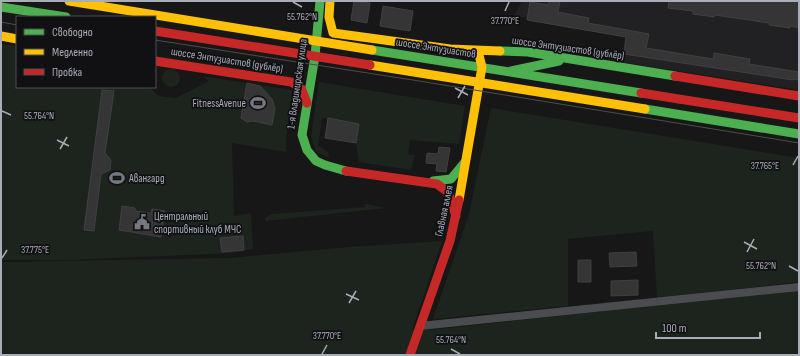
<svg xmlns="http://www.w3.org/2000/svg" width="800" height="356" font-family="'Sofia Sans Condensed',sans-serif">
	<rect width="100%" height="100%" fill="#171717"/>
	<path fill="#212123" d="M522,1H799V90L621,62L626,33L514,16Z"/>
	<path fill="#1d241e" d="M1,44L17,46V87H150L158,96L176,98L209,81L202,76L292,90L286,140V152L232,143L234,216L251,213L253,249L231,253L70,260H1Z
		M162 78a9 9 0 1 1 18 0a9 9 0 1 1-18 0Z
		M319,82L465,106L459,144L410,140L408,154L415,155L411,170L359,162L356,143L359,124L322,118L318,146L328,152L329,158L316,152L311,137Z
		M491,108L799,158V282L657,298L653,231L568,239V306L433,319L469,214Z
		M365,204L387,208L265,221V218L272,214L365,207Z
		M442,241L412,330H430L797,290H799V355H1V262L230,258L349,247Z"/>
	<path fill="#353536" stroke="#3f4043" d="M354,1L370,3L367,23L351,20Z
		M549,1H560L558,12L589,18L588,23L649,34L646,48L713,59L714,53L750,59L749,64L799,72V80L794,79L793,80L624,54L626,37L527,20L530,2L548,5Z
		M669,1H799V28L791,26L790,28L769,25V23L715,15L714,17L693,14V11L668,8Z
		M383,6L413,11L410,31L380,26Z
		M247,83L260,86L272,99L275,109L272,125L253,121L247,122L241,118Z
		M102,90L114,91L105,153L111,160L110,170L101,174L94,231L84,230Z
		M328,118L359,124L356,143L325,138Z
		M439,147L450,148L446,172L436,171L437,164L426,163L427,153L438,154Z
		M122,206L135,208V211L151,213L152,209L165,211L161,237L119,230Z
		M243,236L244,250L222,252L220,238Z
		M636,252L637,266L610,267L609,253Z
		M578,260H591V282H578Z
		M638,280V295L611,296V281Z"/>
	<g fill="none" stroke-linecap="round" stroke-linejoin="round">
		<path stroke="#4b4c50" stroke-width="8" d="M420,326L799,287"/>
		<path stroke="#4caf50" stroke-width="9" d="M320,1L315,56L302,135L307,150L316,161L325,165L346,171
			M1,7L66,17
			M372,50L641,93
			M500,51L528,52L675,76
			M511,71L559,61
			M645,109L799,134
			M433,181L451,179L465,162"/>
		<path stroke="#ffc107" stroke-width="9" d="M69,1L372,50
			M330,1L329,17L333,33L450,49L500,51
			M1,36L17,39
			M370,65L645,109
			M459,200L482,67L478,51"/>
		<path stroke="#c62828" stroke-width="9" d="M155,31L370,65
			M155,61L291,82L301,88L307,103
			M675,76L799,96
			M641,93L799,118
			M346,171L437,184L448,192L456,216
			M410,355L450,241L459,200"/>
		<path stroke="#4b4c4f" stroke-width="1" d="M1,22L17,25
			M155,40L413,80L799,143"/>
	</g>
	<path fill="none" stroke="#a8adb8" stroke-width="1.5" d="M293,2L302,7M505,11L509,2M455,88L468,95M458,98L465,86M2,111L11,115M57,140L69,146M60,149L67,137M793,165L798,156M744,242L757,249M747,252L754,239M2,258L7,250M789,266L798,271M346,294L359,300M349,303L356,291M451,349L460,354M322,354L327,345"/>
	<defs>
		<symbol id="stadium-bare" viewBox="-9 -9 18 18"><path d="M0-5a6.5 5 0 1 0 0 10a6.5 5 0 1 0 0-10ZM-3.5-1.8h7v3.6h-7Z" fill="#757880" stroke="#111113" stroke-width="2.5" paint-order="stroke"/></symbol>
		<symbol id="civic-bare" viewBox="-9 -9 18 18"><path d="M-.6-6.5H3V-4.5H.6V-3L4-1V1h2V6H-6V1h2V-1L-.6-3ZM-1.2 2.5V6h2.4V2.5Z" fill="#757880" stroke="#111113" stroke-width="2.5" paint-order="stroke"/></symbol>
	</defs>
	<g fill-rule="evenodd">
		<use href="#stadium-bare" x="247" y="92" width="22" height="22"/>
		<use href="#stadium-bare" x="106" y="167" width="22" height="22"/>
		<use href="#civic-bare" x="131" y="211" width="22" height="22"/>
	</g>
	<g text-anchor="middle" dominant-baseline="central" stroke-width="3.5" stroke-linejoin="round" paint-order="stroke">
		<g font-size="11" fill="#a8adb8" stroke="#111113">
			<text transform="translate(436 48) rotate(9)">шоссе Энтузиастов</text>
			<text transform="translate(568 48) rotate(8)">шоссе Энтузиастов (дублёр)</text>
			<text transform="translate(227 60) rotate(9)">шоссе Энтузиастов (дублёр)</text>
			<text transform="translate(297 84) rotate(-82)">1-я Владимирская улица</text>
			<text transform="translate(444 211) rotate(-78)">Главная аллея</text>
		</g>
		<g font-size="11" fill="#a8adb8" stroke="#111113" text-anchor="start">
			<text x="246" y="103" text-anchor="end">FitnessAvenue</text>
			<text x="129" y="178">Авангард</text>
			<text x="154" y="216">Центральный<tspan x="154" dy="13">спортивный клуб МЧС</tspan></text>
		</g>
	</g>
	<g font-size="10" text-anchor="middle" fill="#a8adb8" stroke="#111113" stroke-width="3.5" stroke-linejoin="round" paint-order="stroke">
		<text x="302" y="20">55.762°N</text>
		<text x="505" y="24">37.770°E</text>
		<text x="39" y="119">55.764°N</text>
		<text x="765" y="169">37.765°E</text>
		<text x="35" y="253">37.775°E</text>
		<text x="761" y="269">55.762°N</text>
		<text x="327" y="339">37.770°E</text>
		<text x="451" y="343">55.764°N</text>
	</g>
	<rect width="800" height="356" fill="none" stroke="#a8adb8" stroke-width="4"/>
	<rect x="16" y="16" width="140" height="72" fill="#111113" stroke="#4d4f55"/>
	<rect x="24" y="29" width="20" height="6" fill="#4caf50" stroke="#4d4f55"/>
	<text x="52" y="36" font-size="12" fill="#a8adb8">Свободно</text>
	<rect x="24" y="49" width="20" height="6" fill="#ffc107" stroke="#4d4f55"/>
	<text x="52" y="56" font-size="12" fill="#a8adb8">Медленно</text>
	<rect x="24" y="69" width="20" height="6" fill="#c62828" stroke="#4d4f55"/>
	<text x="52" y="76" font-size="12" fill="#a8adb8">Пробка</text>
	<path d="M656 332v6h104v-6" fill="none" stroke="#a8adb8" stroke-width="2"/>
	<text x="662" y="332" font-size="12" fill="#a8adb8" stroke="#111113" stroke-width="3" paint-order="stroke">100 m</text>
</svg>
